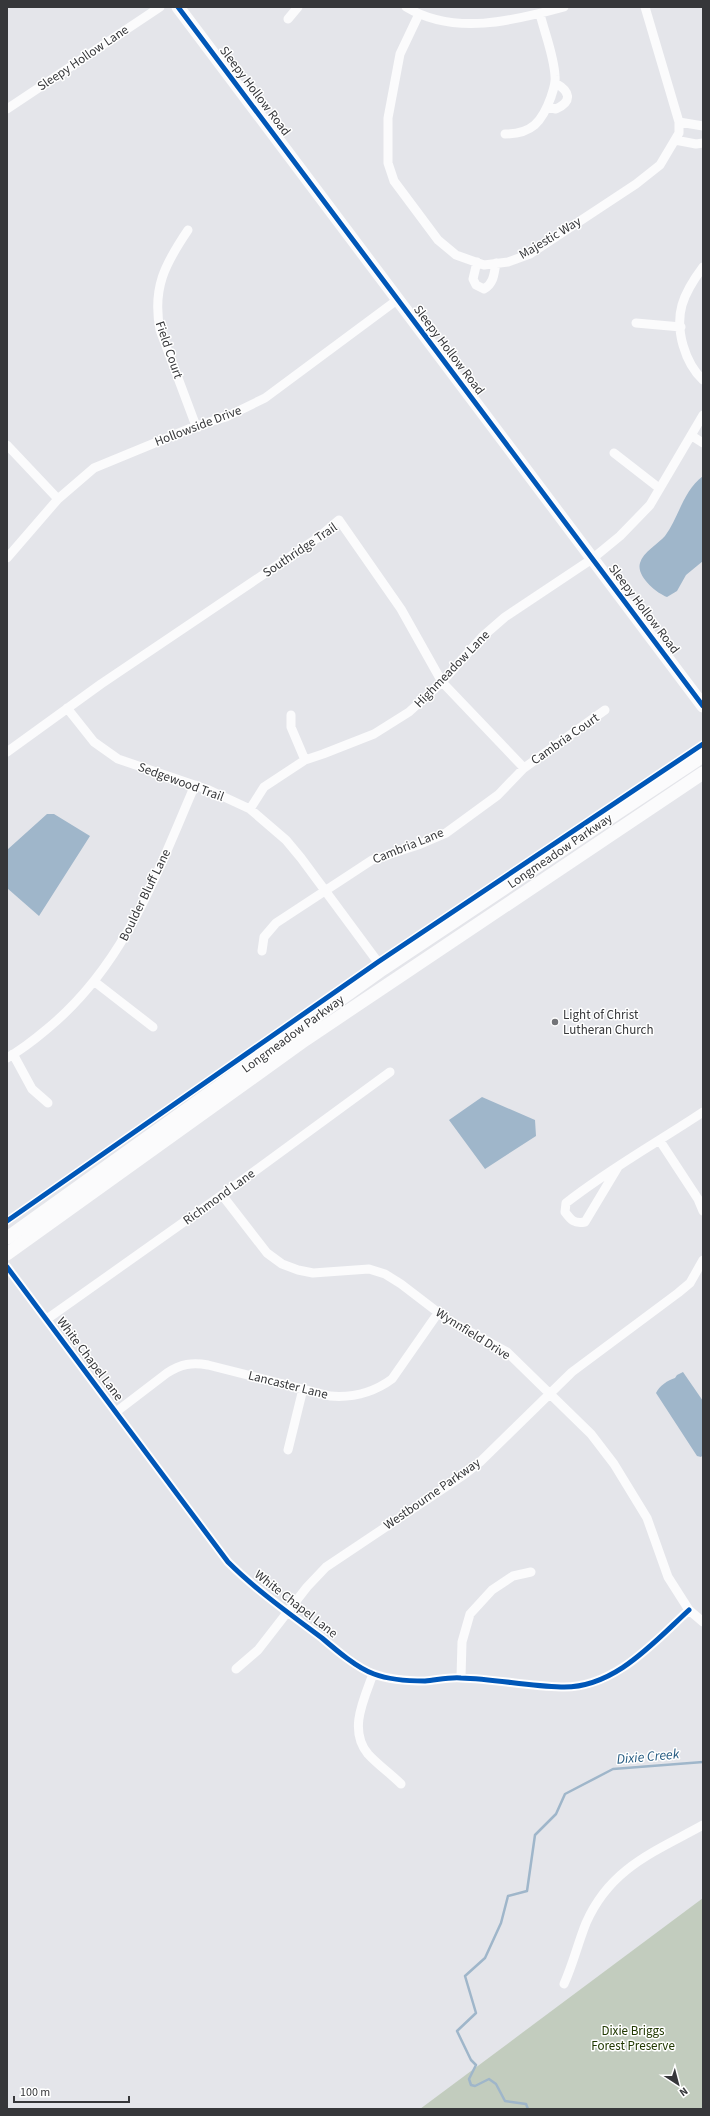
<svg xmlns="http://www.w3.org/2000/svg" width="710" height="2116" font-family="'Source Sans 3',sans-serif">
	<rect width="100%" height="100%" fill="#e4e5ea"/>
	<path fill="#c2ccbe" d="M703,1898V2109H420Z"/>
	<path fill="#9fb6ca" d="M703,476V561L686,575L677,591L667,597C656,593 636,576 640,563C643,552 658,544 665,536C679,517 683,491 703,476Z
		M47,814H54L90,836L39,916L7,888V850Z
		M482,1097L535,1120L536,1136L485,1169L449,1120Z
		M683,1372L703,1401V1455L701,1457L697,1456L656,1393C659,1386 668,1380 675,1378L677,1375Z"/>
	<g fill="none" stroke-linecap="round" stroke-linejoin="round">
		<path stroke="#9fb6ca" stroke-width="2.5" d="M528,2109L526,2104L505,2101L496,2084L489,2079L475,2086L471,2085L469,2079L476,2065L471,2060L457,2031L476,2013L465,1976L485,1958L501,1923L508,1896L527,1891L535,1835L556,1814L565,1794L613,1769L703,1762"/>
		<path stroke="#fbfbfc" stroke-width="9" d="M406,7C454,36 513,21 564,7
			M419,14L400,54L388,118V163L394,181L438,240L456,255L484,265L508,262L530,254L636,184L660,165L679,133V122L645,7
			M288,19L298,7
			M547,107L556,109C573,101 570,91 555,83
			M7,109L160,7
			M679,122L703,126
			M505,134C532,134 542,122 551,97C553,90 556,84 555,76C554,56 545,34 540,14
			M675,140L696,144L703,143
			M188,230C165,264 152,288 160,330L196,426
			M477,262L473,279L476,285L484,289C494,284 494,273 496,263
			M703,267C694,279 686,291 682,305C675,330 685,363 703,380
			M636,323L681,327
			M692,436L703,443
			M7,445L58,499
			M614,453L659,488
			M7,558L58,499L94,468L196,426L226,417L265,398L397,300
			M67,708L94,742L118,759L209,790L250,809L286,840L301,858L383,969
			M291,715V727L305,760
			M7,752L101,684L319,537L339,520L401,609L442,682L524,768
			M250,809L264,787L305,760L323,754L374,734L409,712L442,682L482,637L505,617L592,559L620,536L650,505L703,415
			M262,951L264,937L276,923L372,860L418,845L446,833L498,795L524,768L605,710
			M95,982L153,1027
			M13,1054L32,1089L48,1103
			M7,1058C21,1050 34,1040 47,1029C125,965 156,875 195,785
			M660,1141L698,1199L703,1211
			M618,1167L585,1222C574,1224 571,1220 565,1212L566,1203C609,1169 658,1142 703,1112
			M222,1195L267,1253L282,1264L298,1270L313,1273L369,1269L385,1274L401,1284L448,1320L507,1352L591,1434L614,1464L647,1518L668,1577L689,1610L703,1622
			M7,1267L228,1562C256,1590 290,1614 322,1638C336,1650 357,1668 374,1674C390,1680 409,1681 425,1681C437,1680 449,1677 461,1678C495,1679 527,1686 561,1687C614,1689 654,1642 689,1610
			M47,1319L222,1195L390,1072
			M116,1412L167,1373C181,1364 192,1362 208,1365L330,1396C353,1398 373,1393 392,1379L438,1313
			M288,1450L303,1389
			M236,1669L258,1650L307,1587L326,1567L465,1474L480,1462L572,1372L678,1293L690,1283L703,1260
			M373,1674C364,1699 348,1730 368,1754C378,1765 391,1774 401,1784
			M461,1677L462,1642L470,1614L492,1590L513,1576L531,1572
			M564,1984C573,1964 578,1943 586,1923C610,1868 654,1852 703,1825"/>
		<path stroke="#fbfbfc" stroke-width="13" d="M178,7L703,706
			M7,1238L383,969L703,756
			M7,1254L305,1040L703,773"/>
		<defs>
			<path id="cycleway" d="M178,7L703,706
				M7,1221L378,962L703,744
				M7,1267L228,1562C256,1590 290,1614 322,1638C336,1650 357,1668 374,1674C390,1680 409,1681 425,1681C437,1680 449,1677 461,1678C495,1679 527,1686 561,1687C614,1689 654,1642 689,1610"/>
		</defs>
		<use href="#cycleway" stroke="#fff" stroke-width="8"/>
		<use href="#cycleway" stroke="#0057b8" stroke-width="5"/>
	</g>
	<circle fill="#737478" stroke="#fff" stroke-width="1.5" cx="555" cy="1022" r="4"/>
	<g text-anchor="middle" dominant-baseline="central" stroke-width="3" stroke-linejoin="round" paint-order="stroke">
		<g font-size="13" fill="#36373a" stroke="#fff">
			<text transform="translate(83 58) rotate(-34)">Sleepy Hollow Lane</text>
			<text transform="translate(255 91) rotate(53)">Sleepy Hollow Road</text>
			<text transform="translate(550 238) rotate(-31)">Majestic Way</text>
			<text transform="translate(169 350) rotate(71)">Field Court</text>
			<text transform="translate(449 350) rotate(53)">Sleepy Hollow Road</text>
			<text transform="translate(198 426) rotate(-21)">Hollowside Drive</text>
			<text transform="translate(300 550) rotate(-34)">Southridge Trail</text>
			<text transform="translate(644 609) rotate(53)">Sleepy Hollow Road</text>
			<text transform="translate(452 669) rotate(-46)">Highmeadow Lane</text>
			<text transform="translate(565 739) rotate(-35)">Cambria Court</text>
			<text transform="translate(181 782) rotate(20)">Sedgewood Trail</text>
			<text transform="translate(408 846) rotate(-22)">Cambria Lane</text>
			<text transform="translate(560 851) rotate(-34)">Longmeadow Parkway</text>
			<text transform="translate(145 895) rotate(-64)">Boulder Bluff Lane</text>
			<text transform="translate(293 1034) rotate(-36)">Longmeadow Parkway</text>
			<text transform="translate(219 1197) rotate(-36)">Richmond Lane</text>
			<text transform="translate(473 1334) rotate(32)">Wynnfield Drive</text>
			<text transform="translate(90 1359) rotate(53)">White Chapel Lane</text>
			<text transform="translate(288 1385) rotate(14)">Lancaster Lane</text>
			<text transform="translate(432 1494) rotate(-35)">Westbourne Parkway</text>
			<text transform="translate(296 1604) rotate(38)">White Chapel Lane</text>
		</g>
		<g font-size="13" fill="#36373a" stroke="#fff" text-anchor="start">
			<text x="563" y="1015">Light of Christ<tspan x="563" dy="15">Lutheran Church</tspan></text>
		</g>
		<g font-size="13" fill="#203801" stroke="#fff">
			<text x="633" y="2031">Dixie Briggs<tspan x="633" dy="15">Forest Preserve</tspan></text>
		</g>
		<g font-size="14" font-style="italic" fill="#265b81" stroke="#fff">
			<text transform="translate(648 1757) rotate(-5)">Dixie Creek</text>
		</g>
	</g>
	<rect width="710" height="2116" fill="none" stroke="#36373a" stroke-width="16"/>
	<g transform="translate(678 2084) rotate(144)" stroke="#ffffff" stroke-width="3" paint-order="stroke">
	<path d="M0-3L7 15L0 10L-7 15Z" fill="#36373a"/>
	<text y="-6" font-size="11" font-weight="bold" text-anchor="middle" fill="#36373a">N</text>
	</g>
	<path d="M14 2096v6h115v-6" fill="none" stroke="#36373a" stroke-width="2"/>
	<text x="20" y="2096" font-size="12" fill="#36373a" stroke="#ffffff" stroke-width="3" paint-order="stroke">100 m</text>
</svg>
